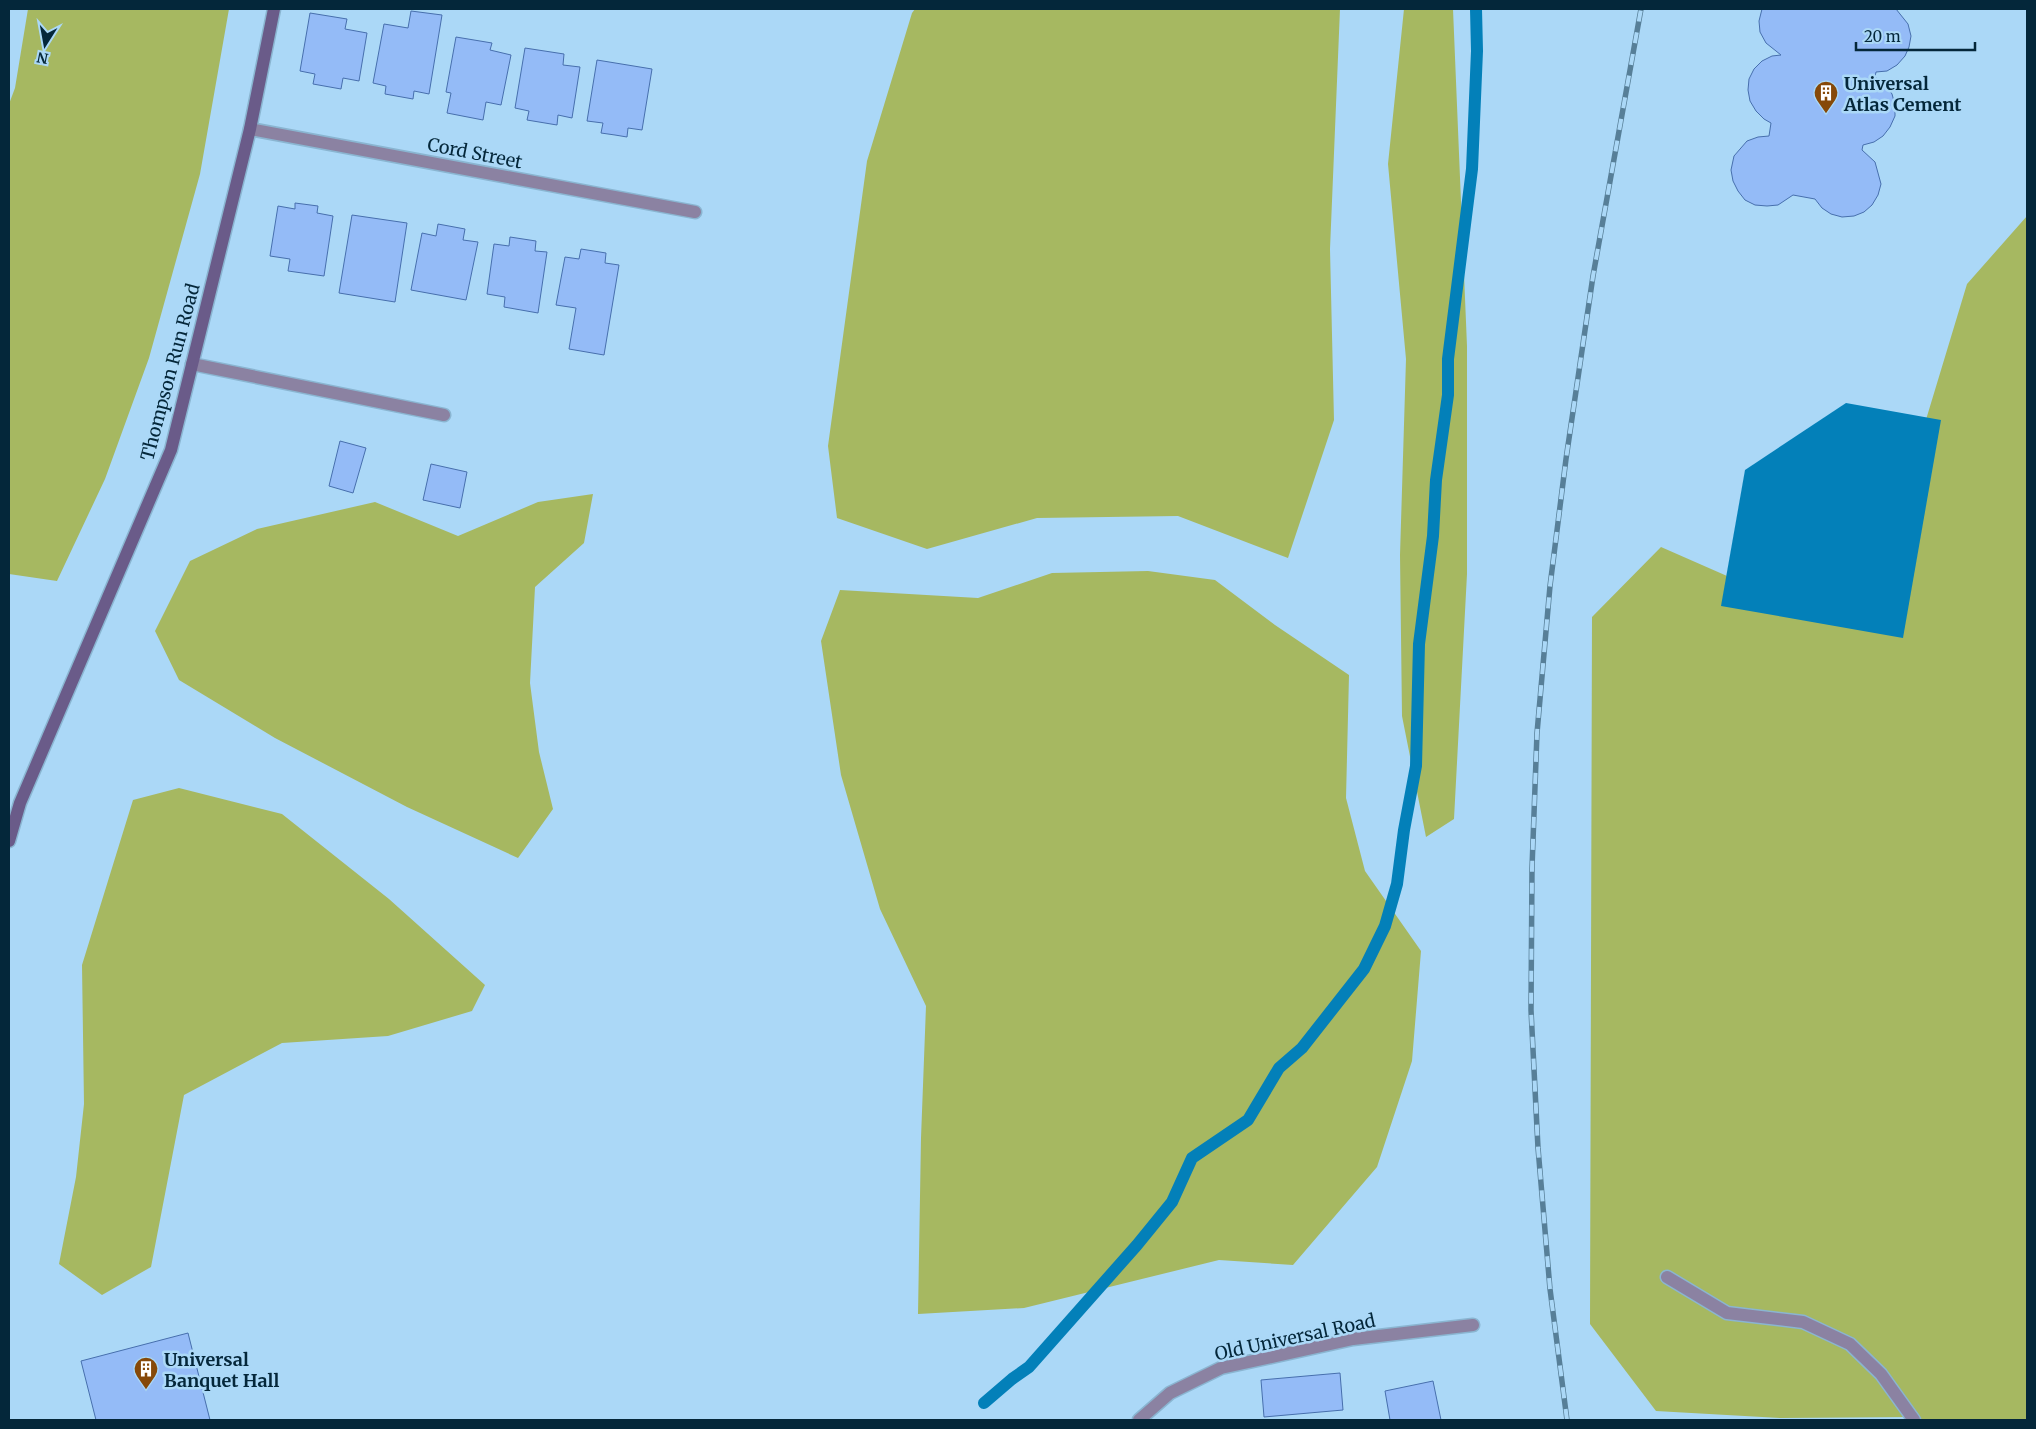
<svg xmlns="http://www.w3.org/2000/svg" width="2036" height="1429" font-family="Merriweather,serif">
	<rect width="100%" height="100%" fill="#abd8f7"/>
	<path fill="#a6b861" d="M28,9H229L200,174L149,358L105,479L57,581L9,574V104L15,88Z
		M915,9H1340L1330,249L1334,420L1288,558L1178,516L1037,518L927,549L837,518L828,446L867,161L912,13Z
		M1404,9H1453L1467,346V574L1454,819L1426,837L1402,716L1400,555L1406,359L1388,164Z
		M2027,216V1420H1914L1912,1417L1780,1418L1656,1411L1590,1324L1592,617L1661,547L1791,604L1873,595L1967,284Z
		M593,494L584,543L535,587L530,683L539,752L553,809L518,858L407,807L275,738L179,680L155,631L190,561L257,529L375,502L458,536L538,502Z
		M1148,571L1215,580L1275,625L1349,675L1346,798L1365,871L1421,951L1412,1061L1377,1167L1293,1265L1219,1260L1024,1308L918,1314L921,1138L926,1006L880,909L841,775L821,641L840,590L978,598L1052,573Z
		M179,788L282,814L389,899L485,985L472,1011L388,1036L282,1043L184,1095L151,1267L102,1295L59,1264L76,1177L84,1104L82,965L133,800Z"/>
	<path fill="#0380b9" d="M1846,403L1941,420L1903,638L1721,606L1745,470Z"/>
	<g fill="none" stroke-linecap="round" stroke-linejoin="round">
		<path stroke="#0380b9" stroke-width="12" d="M984,1403L1012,1379L1029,1367L1137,1245L1172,1202L1192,1158L1248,1120L1279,1068L1302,1048L1364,969L1385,926L1397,884L1404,830L1416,766L1419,644L1433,536L1436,480L1448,395V359L1472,169L1477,51L1476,9"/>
	</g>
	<path fill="#94bbf7" stroke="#476fad" d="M1762,9H1896L1908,24L1911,36L1909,47L1905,56L1897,65L1887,71L1876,72L1875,77L1886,85L1892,94L1895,105V116L1890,127L1883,136L1874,142L1863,145L1862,150L1875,162L1881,184L1878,195L1872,205L1864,212L1854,216L1842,217L1831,214L1822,208L1815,199L1793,195L1778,205L1767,206L1755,205L1745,200L1738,191L1733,181L1731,170L1734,156L1747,141L1758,137L1769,136L1771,123L1764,119L1756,111L1750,101L1748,90L1749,79L1754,69L1762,61L1772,56L1781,55L1766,43L1760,32L1759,21Z
		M411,11L442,15L429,94L414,91L413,99L385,94L386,86L373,83L384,24L408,28Z
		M310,13L347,19L345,29L367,33L359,81L343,78L341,89L313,84L315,74L300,71Z
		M456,37L492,43L490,50L511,55L501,105L486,102L483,120L447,113L451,93L446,92Z
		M525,48L564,54L563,65L580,67L572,118L558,115L557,125L527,120L529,111L515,108Z
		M597,60L652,69L642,130L628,128L627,137L615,135L601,133L603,123L587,121Z
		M295,203L318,206L317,213L333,216L324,276L288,271L290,259L270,256L278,206L295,209Z
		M352,215L407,223L395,302L339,293Z
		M438,224L465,229L463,240L478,242L466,300L411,290L422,233L436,236Z
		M510,237L536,241L535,251L547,252L538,313L504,307L505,297L487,294L494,244L509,246Z
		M581,249L606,253L605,263L619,265L604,355L569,349L576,308L556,305L565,257L579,259Z
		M340,441L366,448L353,493L329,486Z
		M431,464L467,472L460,508L423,500Z
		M188,1333L210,1420H96L81,1361Z
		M1340,1373L1343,1410L1264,1417L1261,1380Z
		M1433,1381L1441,1420H1390L1385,1391Z"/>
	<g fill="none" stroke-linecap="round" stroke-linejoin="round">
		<defs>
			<path id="lane" d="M192,364L444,415"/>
			<path id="street" d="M250,129L695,212
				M1667,1277L1727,1313L1803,1322L1850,1344L1881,1374L1914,1420
				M1139,1420L1170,1393L1221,1368L1353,1339L1473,1325"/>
			<path id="secondary" d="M9,841L20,803L171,450L250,129L274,9"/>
		</defs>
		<use href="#lane" stroke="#8ab5d1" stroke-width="15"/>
		<use href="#street" stroke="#8ab5d1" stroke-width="15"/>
		<use href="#secondary" stroke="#8ab5d1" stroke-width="15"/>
		<use href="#lane" stroke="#8b82a2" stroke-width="12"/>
		<use href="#street" stroke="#8b82a2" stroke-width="12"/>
		<use href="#secondary" stroke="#6a5b89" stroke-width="12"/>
		<defs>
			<path id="rail" d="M1567,1420L1550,1289L1538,1148L1531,1010L1532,868L1537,733L1550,586L1566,459L1593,276L1641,9"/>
		</defs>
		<use href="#rail" stroke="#577f98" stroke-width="5.5"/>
		<use href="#rail" stroke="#abd8f7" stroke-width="4" stroke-dasharray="11" stroke-linecap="butt"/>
	</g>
	<defs>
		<symbol id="building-pin" viewBox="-11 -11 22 30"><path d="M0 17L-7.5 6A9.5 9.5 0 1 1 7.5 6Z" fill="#864909" stroke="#abd8f7"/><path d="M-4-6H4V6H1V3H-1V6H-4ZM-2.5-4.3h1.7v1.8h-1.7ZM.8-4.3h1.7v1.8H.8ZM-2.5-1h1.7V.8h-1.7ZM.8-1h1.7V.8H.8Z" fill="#fff"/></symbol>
	</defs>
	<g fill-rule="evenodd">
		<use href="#building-pin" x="1812" y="79" width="28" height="38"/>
		<use href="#building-pin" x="132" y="1355" width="28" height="38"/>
	</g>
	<g text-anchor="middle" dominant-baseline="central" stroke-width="5" stroke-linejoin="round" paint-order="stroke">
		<g font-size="18" font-weight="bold" fill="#04273a" stroke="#abd8f7" text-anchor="start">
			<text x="1844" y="83">Universal<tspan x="1844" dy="21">Atlas Cement</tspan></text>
			<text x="164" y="1359">Universal<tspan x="164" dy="21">Banquet Hall</tspan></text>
		</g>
		<g font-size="18" fill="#04273a" stroke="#abd8f7">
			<text transform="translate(475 153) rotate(11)">Cord Street</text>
			<text transform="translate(170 372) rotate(-75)">Thompson Run Road</text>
			<text transform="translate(1295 1337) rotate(-12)">Old Universal Road</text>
		</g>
	</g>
	<rect width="2036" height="1429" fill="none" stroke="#04273a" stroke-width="20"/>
	<g transform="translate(45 45) rotate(191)" stroke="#abd8f7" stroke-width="4" paint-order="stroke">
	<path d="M0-4L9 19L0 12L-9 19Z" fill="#04273a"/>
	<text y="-8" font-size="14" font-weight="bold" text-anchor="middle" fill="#04273a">N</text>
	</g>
	<path d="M1856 42v8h119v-8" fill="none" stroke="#04273a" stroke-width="2.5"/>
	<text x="1864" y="42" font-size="15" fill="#04273a" stroke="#abd8f7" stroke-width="4" paint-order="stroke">20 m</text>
</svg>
